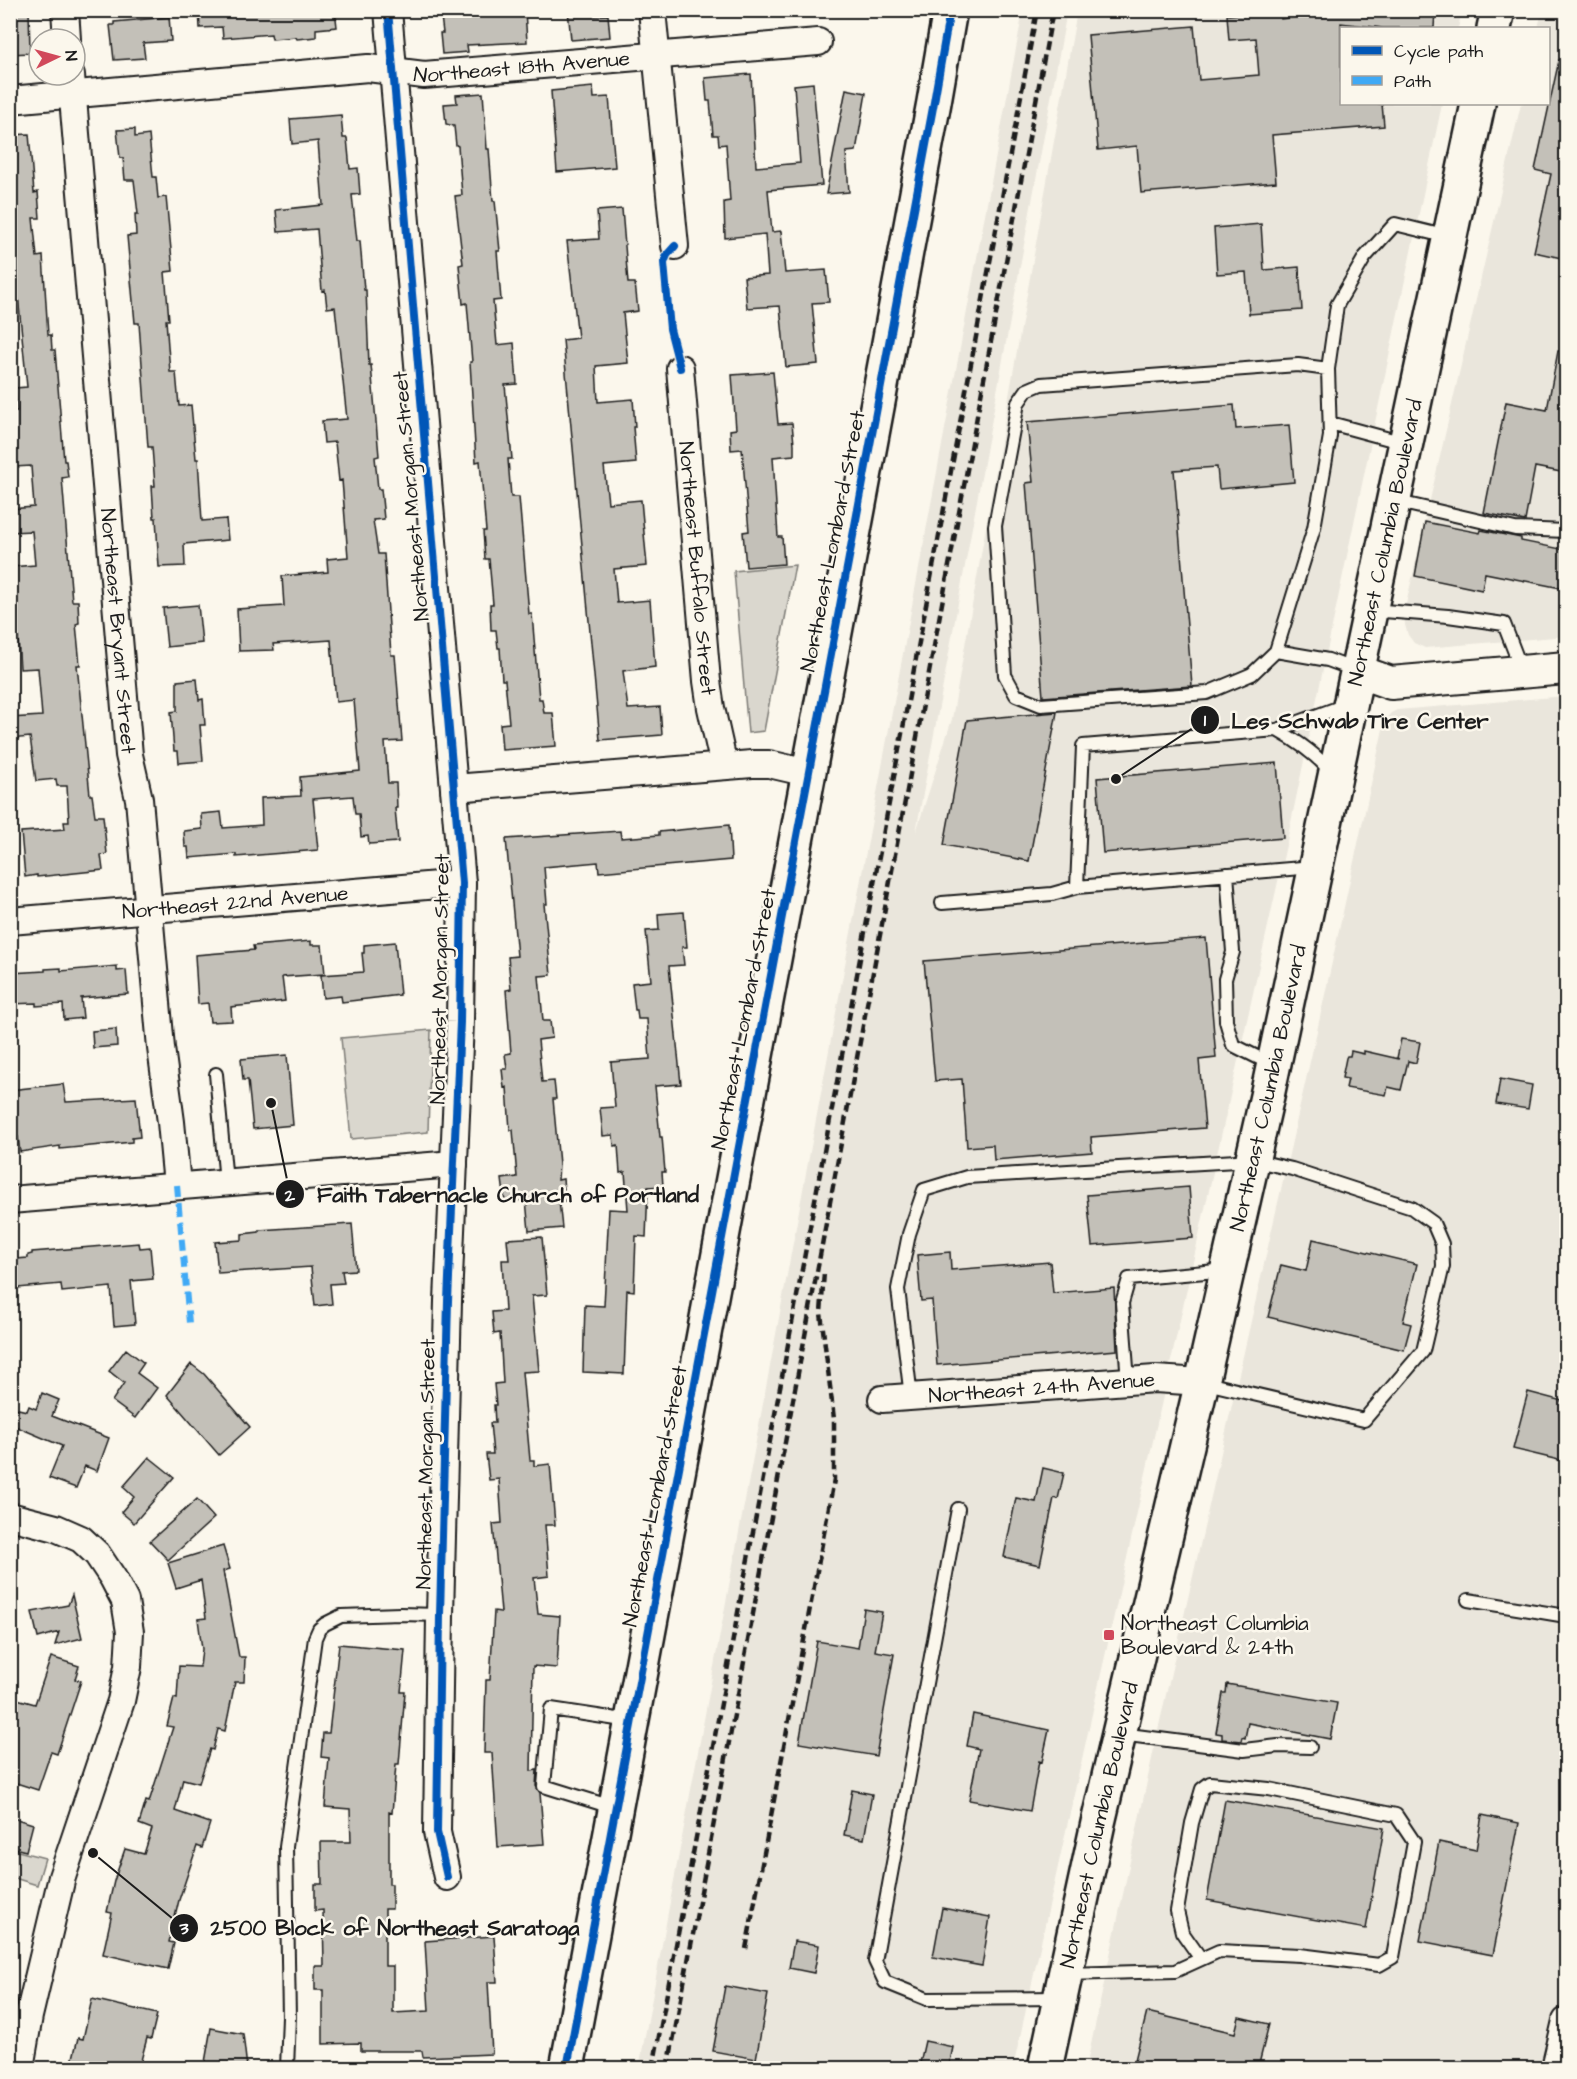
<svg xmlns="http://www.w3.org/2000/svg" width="1577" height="2079" font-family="'Architects Daughter',sans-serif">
	<rect width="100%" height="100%" fill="#fbf7ec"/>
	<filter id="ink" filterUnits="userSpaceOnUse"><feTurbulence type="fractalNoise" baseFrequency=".0167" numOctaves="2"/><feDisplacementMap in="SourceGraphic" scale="12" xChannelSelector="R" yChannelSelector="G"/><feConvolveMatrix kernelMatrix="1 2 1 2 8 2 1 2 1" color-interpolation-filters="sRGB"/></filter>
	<g filter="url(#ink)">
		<path fill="#eae6dc" d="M1023,11H1067L916,832L952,719L1077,11H1462L1458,28H1342V104H1442L1287,841L1013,2068H639Z
			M1542,11H1566V636L1425,648L1414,643L1408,635L1405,625L1404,613L1521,104H1548V28H1538Z
			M1566,696V2068H1086L1158,1730L1317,1031L1385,720L1391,713L1397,710Z"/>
		<path fill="#dad7ce" stroke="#7b7a75" stroke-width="1.5" d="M795,565L764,731L748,733L734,571Z
			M431,1030L428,1132L351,1139L341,1038Z
			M10,1849L45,1858L37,1885L11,1877Z"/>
		<path fill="#c3c0b8" stroke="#1c1c1c" stroke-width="1.5" d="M10,10H29L30,53L10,54Z
			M199,10H335L337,27L316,29V37L297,39L296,37L272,39L271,34L223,38L222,27L200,28Z
			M469,10H525L527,42L467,45L468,52L442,54L440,33H443L441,16L469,14Z
			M568,10H594V16L608,15L610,37L571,40Z
			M1319,10H1435L1434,28H1383L1341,23V104H1382L1384,126L1272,135L1276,182L1141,193L1137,146L1098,150L1088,35L1194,26L1199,80L1259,75L1256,38L1229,40L1227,15L1281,11V19L1319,14Z
			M169,17L171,41L143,43L145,58L114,60L110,25H114V22Z
			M1559,60L1566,61V259L1534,252L1551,174L1535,170Z
			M751,74L756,167L800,163L794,85L813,83L822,185L768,190L772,232L781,231L785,273L826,270L829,302L812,303L818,364L786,367L780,306L747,308L744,277L768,275L765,234L725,238L724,202L730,201L726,144L719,145L718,135H713L710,101H707L705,78Z
			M593,87L594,98L609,97L615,167L557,172L551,91Z
			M846,89L866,93L856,151L846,152L849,192L826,194Z
			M483,93L487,149H489L493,201H495L500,251H497L501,300L493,301L497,345L514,343L517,384L505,385L512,459H508L511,497H519L529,614H532L539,699H542L544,713H553L556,746L502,750L500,724L509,723L505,680H502L500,648H498L496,630H491L490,604H493L489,559H485L483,531H486L480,461L476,462L470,362H472L467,303L463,304L459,265L463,264L455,196L462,195L458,146L456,145L454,126L446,124L444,104L457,103L456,95Z
			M341,115L343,138H347L350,169L358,168L360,194L352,195L357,241H360L364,290H366L369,365H371L379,456L375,457L378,489H381L384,519L373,520L378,554H384L391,655H395L402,741L385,742L388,783H396L397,808H395L398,842L369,844L368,836L361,837L359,814H355L353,796L313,799L318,850L236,857V854L189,858L188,847H185L184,831L202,829L201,814L221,812L223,828L262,825L261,798L301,796L300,777L360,771L354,700L336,702L331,640L273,644L274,650L239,651L237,609L284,606L282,576L328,572L327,559L348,557L342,480L339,481L335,442L324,443L322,421L347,419L335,307L327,308L325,290L322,291L317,229L278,232L276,210L323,205L318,141L292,144L290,119Z
			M135,129V137L149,135L153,177H156L158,198L166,197L173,271L165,272L169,320H166L170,372H176L179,406L191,405L196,459H198L202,521L226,519L228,540L184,544L185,566L159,567L156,518H154L152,486H155L152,447H148L139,323H135L127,236L136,235L135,214H138L134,180H125L123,158H120L117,130Z
			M29,134L34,193L38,192L40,218H33L37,257L43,256L48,335H51L52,350H55L64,461H66L68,477L62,478L72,601H78L79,623L76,624L80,665H77L90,795H92L95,816H103L107,854L101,855L103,870L37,877V875L25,877L21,832L65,829L64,822H69L67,786H57L56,779L36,781L30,737L10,739V718L42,716L38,668L20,669L16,609H10V567L35,565L32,531L10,532V509L34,507L31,466L14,467L10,437V411H17L15,388L27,387L16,275H10V135Z
			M622,209L628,283H635L638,311L623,313L628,363L596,366L598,402L633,399L635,427H633L636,463L604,466L608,503L641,500L647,566L614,569L617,603L650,600L655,667L623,671L628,709L660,707L662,735L600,740L563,340L578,338L567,241L599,239L597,211Z
			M1261,224L1264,270L1299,267L1302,310L1249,314L1246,272L1217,274L1214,228Z
			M1558,351L1566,352V473L1535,467L1525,521L1484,513L1506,402L1547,410Z
			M773,372L778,424L792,423L794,444V455L773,457L778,537H782L784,564L746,567L743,532L749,531L742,449L731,450L730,430L736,429L732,375Z
			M1234,405L1236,429L1289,425L1294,482L1219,489L1217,467L1174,470L1192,686L1043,697L1026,483L1033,482L1027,422Z
			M1425,522L1480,533L1481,530L1521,538V541L1566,550V589L1485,573L1482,590L1415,576Z
			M198,605L202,643L167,647L163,608Z
			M197,679L199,700L203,699L205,725H200L203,761L179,763L178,751H174L171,712L177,711V681Z
			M1057,712L1029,861L944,845L967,720Z
			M1277,763L1283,838L1103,853L1097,778Z
			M729,825L731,860L599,872L598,862L544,867L547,904H544L551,975L539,976L543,1021H550L552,1038L538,1040L542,1082L554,1081L556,1099H553L559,1164L558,1180L563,1179L565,1201H559L562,1228L529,1231L526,1200L505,1202L502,1179L517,1177L513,1130H510L507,1087L504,1088L502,1069H507L505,1054L511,1053L506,990L511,989L508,957L517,956L506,839L620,831L621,838L659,835V832Z
			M684,912L687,947H682L684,965L669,966L681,1084L655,1086L660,1137H662L665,1172H662L663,1186L648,1187L646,1237L636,1236L634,1291L627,1290L624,1374L583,1372L585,1305L604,1306L609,1209L628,1210L625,1172L620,1173L618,1145L614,1146L613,1135L603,1136L600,1108L615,1107L611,1062L650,1059L647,1019H638L637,1010H635L632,983L651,981L646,931L659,930L658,914Z
			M1206,938L1216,1058L1199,1060L1205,1128L1091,1137L1092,1152L994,1160L993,1145L967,1147L962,1079L935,1081L924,961Z
			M311,941V945H322L325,974L282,977L285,1001L231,1007L232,1021L210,1022L208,1003L198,1004L195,955L254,950L253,946Z
			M395,942L400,995L342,1002L341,996L323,998L321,975L364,972L362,953H364V945Z
			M117,966V971L126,970L128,994L81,998L83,1018L64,1020L63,1004L36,1006V1003L10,1004V973L45,971V969L61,968V971Z
			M116,1029L117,1046L93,1048L92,1031Z
			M1401,1039L1420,1042L1416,1063L1408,1061L1401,1090L1388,1087L1386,1095L1346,1088L1348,1079L1342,1078L1346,1058L1347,1056H1350L1351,1051L1364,1054V1051L1399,1059L1397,1058Z
			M287,1055L293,1125L253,1129L248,1080H243L241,1059Z
			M1500,1079L1532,1085L1528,1109L1496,1104Z
			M63,1084L66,1102L136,1098L140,1137L132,1138V1142L60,1149V1146L20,1152L18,1137L10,1139V1090Z
			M1189,1187L1193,1238L1092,1246L1087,1195Z
			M352,1224L356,1270L342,1271L344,1283L330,1284L332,1304L315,1306L311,1267L218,1273L215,1242L242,1240V1234L259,1232V1230Z
			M542,1237L547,1295L532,1296L539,1371L522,1372L530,1460H534V1466L550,1464L555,1525H545L549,1576L534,1578L538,1614L560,1616L557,1668L533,1666L531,1771L537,1770L536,1786L540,1793L544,1844L498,1847L492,1753H484L486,1680H490L494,1611L501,1612L493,1524L502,1523L499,1479L489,1480L486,1454H493L490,1423H495L494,1405H496L494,1384L503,1383L500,1333L494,1334L492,1312L505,1311L502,1260H509L507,1239Z
			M1313,1239L1417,1264L1403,1322L1411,1324L1404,1350L1268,1317L1281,1265L1306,1271Z
			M139,1243L140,1248L150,1247L153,1279L131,1281L135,1324L114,1326L111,1287L62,1292L61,1284L18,1288L16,1259L28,1258V1255L32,1254V1252Z
			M950,1252L951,1270L1050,1262L1053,1293L1114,1288L1117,1350L937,1365L932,1300L921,1301L917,1255Z
			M126,1349L144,1363L137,1373L157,1388L135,1418L112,1401L124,1383L109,1371Z
			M191,1364L204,1374L250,1427L219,1455L167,1395Z
			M1528,1392L1566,1402V1447L1563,1461L1513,1449Z
			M42,1393L59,1400L52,1416L109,1438L97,1471L85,1466L76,1488L49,1478L62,1446L10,1424V1407L27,1411L29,1406L36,1409Z
			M149,1457L174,1477L134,1523L121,1512L134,1497L123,1487Z
			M1043,1468L1064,1473L1058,1499L1054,1498L1040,1565L1004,1557L1016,1498L1036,1502Z
			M197,1499L214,1518L168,1560L150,1541Z
			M223,1546L230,1569L223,1571L239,1657H245L244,1682H235L225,1731L218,1729L213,1750L210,1749L199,1783L183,1779L175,1811L210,1823L202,1848L197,1846L179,1900L169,1942L174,1943L168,1969L103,1954L112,1913L107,1912L114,1881L125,1849L144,1854L152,1829L139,1824L146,1801L149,1802L173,1727L167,1726L174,1698L177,1699L179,1666L200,1667L202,1649L198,1619L206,1618L201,1580L176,1588L168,1563Z
			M72,1595L82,1638L55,1645L59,1632L38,1638L32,1612L68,1605Z
			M864,1609L882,1612L875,1651L894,1654L876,1756L799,1743L817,1641L858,1648Z
			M339,1644L405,1650L401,1692H405L399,1764H396L392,1813L389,1812V1884H392V1909H385V1966H393V2013L429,2011L425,1941L494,1936L497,1982H488L492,2054L423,2057L422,2051H361V2043L323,2044V1990H315V1966H324L323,1910L315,1911V1884H322L321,1842H351L350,1809L325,1807L329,1758L321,1757L323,1733H329Z
			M51,1657L79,1666L75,1679L81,1681L57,1754L51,1752L38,1790L10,1781V1697L35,1704Z
			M1227,1684L1337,1703L1330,1739L1248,1723L1245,1738L1242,1737L1241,1741L1222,1739V1734L1216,1733L1223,1693H1226Z
			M973,1714L1049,1730L1042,1762L1039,1761L1030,1811L969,1800L979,1749L967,1746Z
			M852,1790L872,1794L864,1839L844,1835Z
			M1225,1800L1384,1828L1366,1929L1207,1900Z
			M1482,1815L1519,1823L1493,1955L1420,1941L1439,1842L1476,1850Z
			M10,1817L33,1824L26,1851L10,1847Z
			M942,1908L990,1917L982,1966L933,1957Z
			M794,1941L819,1945L814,1973L789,1968Z
			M725,1986L768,1994L756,2059L713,2051Z
			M92,1999L157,2014L151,2039L147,2038L139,2068H100L72,2062L78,2038L83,2039Z
			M1147,2012L1235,2033L1239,2017L1269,2024L1258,2068H1133Z
			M211,2028L243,2034L247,2068H204Z
			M925,2041L953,2047L949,2067L920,2063Z"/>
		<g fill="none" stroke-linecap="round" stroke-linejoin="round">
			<defs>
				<path id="service" d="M1330,423L1404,443
					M1394,501L1515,529L1566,531
					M1371,610L1448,616L1504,624L1522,671
					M1276,651L1252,674L1207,693L1041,705L1016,695L1005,675L995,526L1018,403L1027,390L1041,384L1298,365L1328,369
					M1355,670L1328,660L1276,651L1314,528L1330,436L1328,369L1337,305L1365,257L1395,224L1448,237
					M1277,730C1299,742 1316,754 1332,773
					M1313,867L1077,887L1083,746L1277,730L1346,705
					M1227,874L1233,952L1225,979L1226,1021L1233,1045L1273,1065
					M942,903L1052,894L1077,887
					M216,1074L226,1182
					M1128,1381L1122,1303L1129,1279L1227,1270
					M911,1397L898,1289L909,1234L924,1190L967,1177L1253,1160L1292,1169L1412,1208L1433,1223L1442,1244L1443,1266L1423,1351L1364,1420L1202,1382
					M958,1509L875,1961L885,1982L927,1999L1059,1998
					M1468,1600L1566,1616
					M1121,1734L1244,1750L1278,1746L1310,1747
					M615,1808L544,1786L551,1709L630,1721
					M1066,1974L1175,1971L1219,1951L1300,1955L1379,1965L1393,1957L1414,1842L1396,1815L1269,1789L1210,1783L1202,1789L1192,1823L1177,1911L1182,1932L1201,1959
					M287,2068L289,2017L286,1847L315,1638L319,1629L325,1624L341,1616L400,1614L440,1615"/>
				<g id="minor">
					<path d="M65,10L67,39"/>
					<path d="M388,10L462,883L460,1022L448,1301L440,1615L437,1832L447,1877"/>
					<path d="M652,10L675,246"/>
					<path id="s1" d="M71,75L129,755L139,799L161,1048L171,1122L177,1185"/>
					<path id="s2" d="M10,100L368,68L424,75L818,42"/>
					<path id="s3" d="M680,368L707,681L711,708L724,766"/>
					<path d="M454,788L752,764H769L808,773"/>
					<path id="s4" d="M10,921L462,883"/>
					<path d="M10,1200L454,1164"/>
					<path id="s5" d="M882,1399L1155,1379L1202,1382"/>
					<path d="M10,1516L56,1528L81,1539L97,1554L113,1578L125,1601L130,1632L128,1667L121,1701L62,1877L29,2016L20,2068"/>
					<path d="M1555,2068L1566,2021"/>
				</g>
				<path id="tertiary" d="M1357,671L1391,683L1566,668"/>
				<g id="primary">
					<path d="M1494,28L1498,10"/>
					<path d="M567,2068L934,102L950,10"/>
					<path id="s6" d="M1045,2068L1098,1823L1202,1382L1267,1096L1478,104"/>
				</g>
			</defs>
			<use href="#service" stroke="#1c1c1c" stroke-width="16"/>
			<use href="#minor" stroke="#1c1c1c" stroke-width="30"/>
			<use href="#tertiary" stroke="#1c1c1c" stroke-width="36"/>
			<use href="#primary" stroke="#1c1c1c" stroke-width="38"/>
			<use href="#service" stroke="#fbf7ec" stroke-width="12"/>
			<use href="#minor" stroke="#fbf7ec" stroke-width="26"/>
			<use href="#tertiary" stroke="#fbf7ec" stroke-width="32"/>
			<use href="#primary" stroke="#fbf7ec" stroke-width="33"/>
			<path stroke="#1c1c1c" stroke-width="4.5" stroke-dasharray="9 4.5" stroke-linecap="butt" d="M746,1949L834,1480V1419L821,1313L824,1272
				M653,2068L1037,10
				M668,2068L1053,10"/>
			<path stroke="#3fa9f5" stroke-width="6" stroke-dasharray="12 6" stroke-linecap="butt" d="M177,1185L189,1323"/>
			<defs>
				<path id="cycleway" d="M388,10L462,883L460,1022L448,1301L440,1615L437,1832L447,1877
					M675,246L667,255L664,263L670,329L680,368
					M567,2068L934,102L950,10"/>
			</defs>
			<use href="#cycleway" stroke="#fbf7ec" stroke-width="11"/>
			<use href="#cycleway" stroke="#0057b8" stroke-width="8"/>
		</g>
	</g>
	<rect fill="#d1495b" stroke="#fbf7ec" stroke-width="2" x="1103" y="1629" width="12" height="12" rx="3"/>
	<g text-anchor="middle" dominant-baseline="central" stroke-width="5" stroke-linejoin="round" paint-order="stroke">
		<g font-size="21" fill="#1c1c1c" stroke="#fbf7ec">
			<text stroke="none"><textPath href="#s2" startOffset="514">Northeast 18th Avenue</textPath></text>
			<text transform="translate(411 496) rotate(-95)">Northeast Morgan Street</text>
			<text transform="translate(833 541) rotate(-79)">Northeast Lombard Street</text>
			<text stroke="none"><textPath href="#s6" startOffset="1563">Northeast Columbia Boulevard</textPath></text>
			<text stroke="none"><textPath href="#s3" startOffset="201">Northeast Buffalo Street</textPath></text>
			<text stroke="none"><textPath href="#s1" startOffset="558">Northeast Bryant Street</textPath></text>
			<text stroke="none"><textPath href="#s4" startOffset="226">Northeast 22nd Avenue</textPath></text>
			<text transform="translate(440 979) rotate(-89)">Northeast Morgan Street</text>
			<text transform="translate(744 1019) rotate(-79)">Northeast Lombard Street</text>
			<text stroke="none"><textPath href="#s6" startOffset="1005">Northeast Columbia Boulevard</textPath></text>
			<text stroke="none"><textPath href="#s5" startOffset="160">Northeast 24th Avenue</textPath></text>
			<text transform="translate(426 1464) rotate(-89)">Northeast Morgan Street</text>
			<text transform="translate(655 1496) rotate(-79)">Northeast Lombard Street</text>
			<text stroke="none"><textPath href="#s6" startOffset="249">Northeast Columbia Boulevard</textPath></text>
		</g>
		<g font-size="21" fill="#1c1c1c" stroke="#fbf7ec" text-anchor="start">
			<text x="1121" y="1623">Northeast Columbia<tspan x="1121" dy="24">Boulevard &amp; 24th</tspan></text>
		</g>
	</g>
	<path fill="none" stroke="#1c1c1c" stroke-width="2" d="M1116 779L1205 720M271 1103L290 1194M93 1853L184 1928"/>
	<g fill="#1c1c1c" stroke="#fbf7ec" stroke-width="2">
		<circle cx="1116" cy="779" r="6"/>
		<circle cx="271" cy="1103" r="6"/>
		<circle cx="93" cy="1853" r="6"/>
		<circle cx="1205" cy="720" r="15"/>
		<circle cx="290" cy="1194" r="15"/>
		<circle cx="184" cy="1928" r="15"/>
	</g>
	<g font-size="18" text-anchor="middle" font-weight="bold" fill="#fff">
		<text x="1205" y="726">1</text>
		<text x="290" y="1201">2</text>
		<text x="184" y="1934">3</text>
	</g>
	<g font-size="22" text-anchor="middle" font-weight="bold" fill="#1c1c1c" stroke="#fbf7ec" stroke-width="5" stroke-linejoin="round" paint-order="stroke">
		<text x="1360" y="728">Les Schwab Tire Center</text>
		<text x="508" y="1202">Faith Tabernacle Church of Portland</text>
		<text x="395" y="1935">2500 Block of Northeast Saratoga</text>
	</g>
	<rect width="1577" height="2079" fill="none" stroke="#fbf7ec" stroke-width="36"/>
	<rect x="18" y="18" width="1541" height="2043" fill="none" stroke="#1c1c1c" stroke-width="2" filter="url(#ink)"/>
	<rect x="1340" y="27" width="210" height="78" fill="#fbf7ec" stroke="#a29f99" stroke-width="1.5"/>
	<rect x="1352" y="46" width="30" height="9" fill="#0057b8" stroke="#a29f99" stroke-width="1.5"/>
	<text x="1394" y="57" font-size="18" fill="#1c1c1c">Cycle path</text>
	<rect x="1352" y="76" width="30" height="9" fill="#3fa9f5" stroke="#a29f99" stroke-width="1.5"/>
	<text x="1394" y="87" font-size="18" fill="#1c1c1c">Path</text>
	<g transform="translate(57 57) rotate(85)"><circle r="28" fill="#fbf7ec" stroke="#a29f99" stroke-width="1.5"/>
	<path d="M0-4.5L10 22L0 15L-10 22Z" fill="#d1495b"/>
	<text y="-9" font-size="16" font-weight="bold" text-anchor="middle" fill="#1c1c1c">N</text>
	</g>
</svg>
